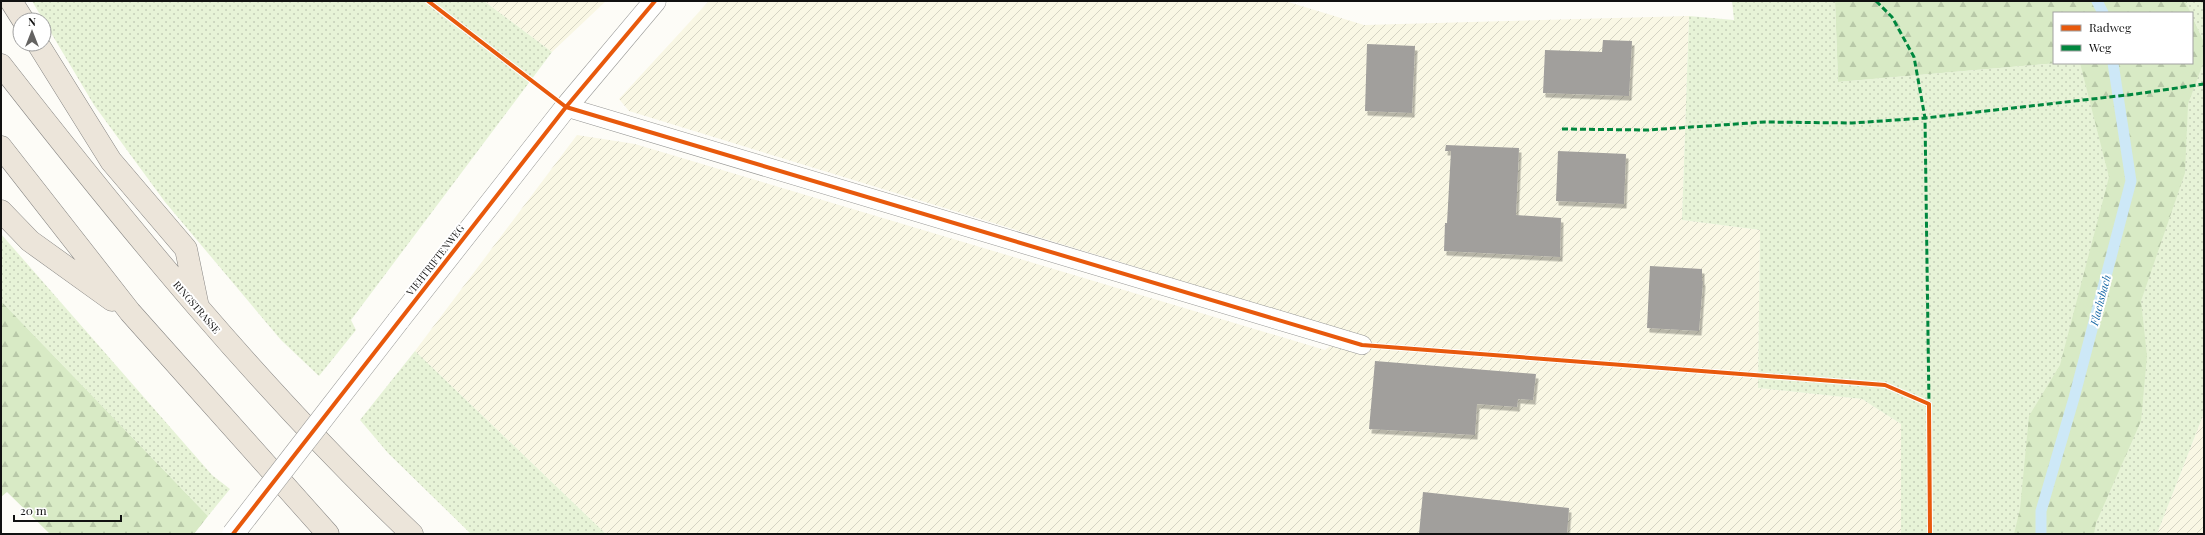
<svg xmlns="http://www.w3.org/2000/svg" width="2205" height="535" font-family="'Playfair Display',serif">
	<defs>
		<pattern id="farmland-furrows" width="10" height="10" patternUnits="userSpaceOnUse"><rect width="10" height="10" fill="#f9f7e4"/><path d="M-1 1l2-2M0 10L10 0M9 11l2-2" fill="none" stroke="#d4d3c3"/></pattern>
		<pattern id="grass-dots" width="8" height="8" patternUnits="userSpaceOnUse"><rect width="8" height="8" fill="#e7f3d7"/><path d="M2 2h.1M6 6h.1" fill="none" stroke="#c5cfb8" stroke-width="1.8" stroke-linecap="round"/></pattern>
		<pattern id="forest-firs" width="22" height="20" patternUnits="userSpaceOnUse"><rect width="22" height="20" fill="#d8eac5"/><path d="M5 1l3.5 6h-7zM16 11l3.5 6h-7z" fill="#b8c8a8"/></pattern>
		<filter id="shadow"><feDropShadow dx="2.5" dy="4.5" stdDeviation="0" flood-color="#0004"/></filter>
	</defs>
	<rect width="100%" height="100%" fill="#fdfcf7"/>
	<path fill="url(#farmland-furrows)" d="M484,1H606L552,52Z
		M709,1H1285L1364,25L1689,16L1682,220L1760,230L1758,388L1862,399L1901,424V534H606L415,351L577,135L635,144L1325,350L1348,332L629,111L619,99Z
		M2204,413V534H2157Z"/>
	<path fill="url(#grass-dots)" d="M32,1H484L552,52L351,320L356,330L319,376L281,340L165,202L94,105Z
		M1732,1H1835L1838,82L2058,63H2192L2204,51V413L2157,534H1901V424L1862,399L1758,388L1760,230L1682,220L1689,16L1734,20Z
		M2185,1H2204V42Z
		M1,234L212,475L230,489L208,516L1,301Z
		M415,351L606,534H471L388,453L360,420Z"/>
	<path fill="url(#forest-firs)" d="M1835,1H2185L2191,13H2054V63H2058L1838,82Z
		M2192,16L2204,42V61L2188,104L2185,173L2141,301L2147,356L2141,421L2096,523L2094,534H2014L2020,509L2029,416L2060,365L2109,177L2080,63H2192Z
		M1,301L208,516L194,534H50L7,492L1,497Z"/>
	<g fill="none" stroke-linecap="round" stroke-linejoin="round">
		<path stroke="#cde8f7" stroke-width="11" d="M2097,1L2103,13
			M2041,534V511L2074,398L2131,181L2113,63"/>
	</g>
	<path fill="#a19f9c" filter="url(#shadow)" d="M1603,40L1632,41L1629,96L1543,93L1545,50L1602,52Z
		M1367,44L1415,46L1412,113L1365,111Z
		M1446,145L1519,148L1516,215L1561,218L1560,257L1444,251L1445,223H1447L1451,151H1445Z
		M1558,151L1626,154L1624,204L1556,201Z
		M1650,266L1702,269V281H1703L1699,331L1647,328Z
		M1375,361L1536,374L1533,400L1518,399L1517,407L1477,404L1475,435L1369,429Z
		M1423,492L1569,508L1567,534H1419Z"/>
	<g fill="none" stroke-linecap="round" stroke-linejoin="round">
		<defs>
			<path id="service" d="M566,107L1362,345"/>
			<path id="minor" d="M398,321L566,107L655,1"/>
			<path id="trunk" d="M11,1L23,20
				M38,44L111,161L186,249L198,307
				M1,65C129,229 261,390 412,534
				M1,147L130,312L328,534
				M1,211L30,241L112,300"/>
		</defs>
		<use href="#service" stroke="#979795" stroke-width="20"/>
		<use href="#minor" stroke="#979795" stroke-width="23"/>
		<use href="#trunk" stroke="#858482" stroke-width="23"/>
		<use href="#service" stroke="#fffffe" stroke-width="19"/>
		<use href="#minor" stroke="#fffffe" stroke-width="22"/>
		<use href="#trunk" stroke="#ece5da" stroke-width="22"/>
		<defs>
			<path id="minor-bridge" d="M233,534L398,321"/>
		</defs>
		<use href="#minor-bridge" stroke="#979795" stroke-width="23" stroke-linecap="butt"/>
		<use href="#minor-bridge" stroke="#fffffe" stroke-width="22"/>
		<path stroke="#00873e" stroke-width="3" stroke-dasharray="6 3" stroke-linecap="butt" d="M1876,1L1892,17L1914,57L1925,118L1929,406
			M1562,129L1648,130L1765,122L1852,123L1925,118L2136,94L2204,84"/>
		<defs>
			<path id="cycleway" d="M428,1L566,107L1362,345L1885,385L1929,404L1930,534
				M233,534L566,107L655,1"/>
		</defs>
		<use href="#cycleway" stroke="#fff" stroke-width="6"/>
		<use href="#cycleway" stroke="#e8590c" stroke-width="4"/>
	</g>
	<g text-anchor="middle" dominant-baseline="central" stroke-width="4" stroke-linejoin="round" paint-order="stroke">
		<g font-size="10" fill="#111" stroke="#fff">
			<text transform="translate(435 260) rotate(-52)">VIEHTRIFTENWEG</text>
			<text transform="translate(197 307) rotate(49)">RINGSTRASSE</text>
		</g>
		<g font-size="11" font-style="italic" fill="#1768a6" stroke="#fff">
			<text transform="translate(2100 300) rotate(-75)">Flachsbach</text>
		</g>
	</g>
	<rect width="2205" height="535" fill="none" stroke="#111111" stroke-width="4"/>
	<rect x="2053" y="12" width="140" height="52" fill="#ffffff" stroke="#a0a0a0"/>
	<rect x="2061" y="25" width="20" height="6" fill="#e8590c" stroke="#a0a0a0"/>
	<text x="2089" y="32" font-size="12" fill="#111111">Radweg</text>
	<rect x="2061" y="45" width="20" height="6" fill="#00873e" stroke="#a0a0a0"/>
	<text x="2089" y="52" font-size="12" fill="#111111">Weg</text>
	<g transform="translate(32 32)"><circle r="19" fill="#ffffff" stroke="#a0a0a0"/>
	<path d="M0-3L7 15L0 10L-7 15Z" fill="#646362"/>
	<text y="-6" font-size="11" font-weight="bold" text-anchor="middle" fill="#111111">N</text>
	</g>
	<path d="M14 515v6h107v-6" fill="none" stroke="#111111" stroke-width="2"/>
	<text x="20" y="515" font-size="12" fill="#111111" stroke="#ffffff" stroke-width="3" paint-order="stroke">20 m</text>
</svg>
